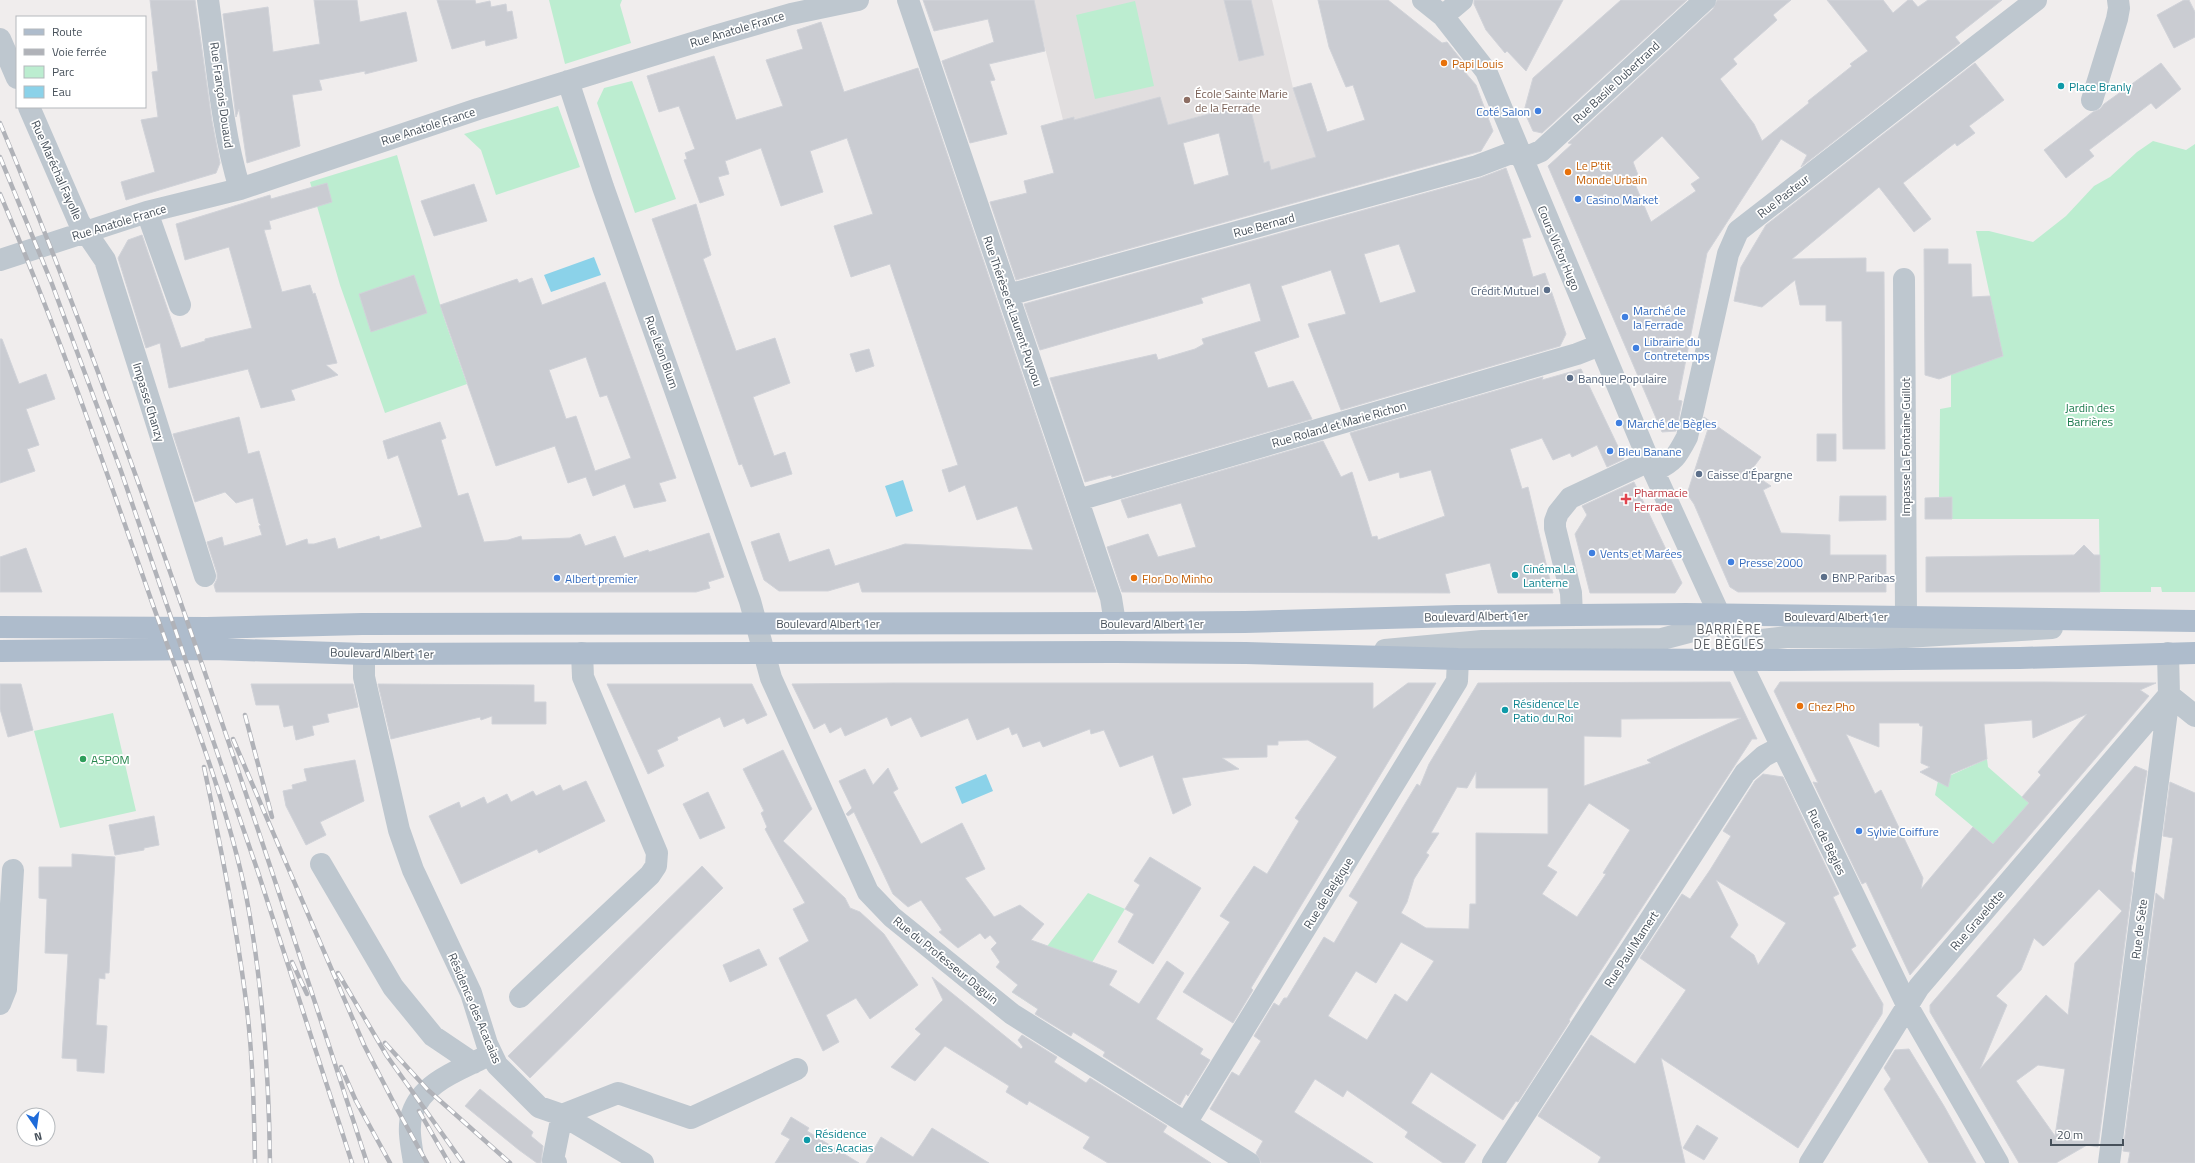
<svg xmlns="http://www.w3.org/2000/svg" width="2195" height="1163" font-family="'Titillium Web',sans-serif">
	<rect width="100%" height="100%" fill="#f0eded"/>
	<path fill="#e1dedf" d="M1033,0H1272L1293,88L1311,83L1346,187L1239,217L1214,112L1071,152Z"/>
	<path fill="#bcedd0" d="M549,0H622L620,5L631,43L565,64Z
		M1135,1L1154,86L1095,99L1076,15Z
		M632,81L676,199L635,213L597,103L604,88Z
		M558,106L580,167L496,195L481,150L464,134Z
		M2153,141L2186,150L2195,144V592H2162L2161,587H2151V592H2100L2099,519H1952V497L1939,498L1940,409L1951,407V374L2003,356L1976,231H1989L2033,242L2066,216L2094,186L2110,177L2137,152Z
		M397,155L444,318L467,384L385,413L340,285L310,182Z
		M113,713L136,811L60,828L34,731Z
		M1987,759L1988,767L2045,817L2009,857L1935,795L1938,781Z
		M1088,893L1125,909L1056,1021L1012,992Z"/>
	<path fill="#8bd2e9" d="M594,257L601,275L551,292L544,275Z
		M903,480L913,511L896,517L885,486Z
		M986,774L993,791L962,804L955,787Z"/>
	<path fill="#caccd2" stroke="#d1d3d9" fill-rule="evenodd" d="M150,0H195L212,121L220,163L216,173L126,200L121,182L155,172L141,120L158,117L152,72L158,71Z
		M314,0H357L360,22L406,12L417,61L365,74V71L319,80L322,90L292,95L300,146L247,163L239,109L236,117L223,14L268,7L273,52L296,48L320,44Z
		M437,0H475L476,4L490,1L491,7L506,4L507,12L512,11L517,38L486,46L485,40L452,49Z
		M923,0H1034L1045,51L989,64L995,80L990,81L1007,134L970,143L942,61L994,42L988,19L934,31Z
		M1224,0H1251L1264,55L1239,61Z
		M1318,0H1388L1442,43L1447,42L1467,67L1464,71L1476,85L1493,131L1481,151L1016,280L990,202L1027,193L1024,181L1054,173L1041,126L1074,117V120L1160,97L1168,125L1249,103L1264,163L1269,161L1271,170L1316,157L1293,88L1311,83L1327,132L1365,120L1353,85L1346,87L1329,47ZM1219,133L1229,175L1194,185L1183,143Z
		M1474,0H1563L1526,71L1507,51L1505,53L1486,30L1474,4Z
		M1621,0H1687L1542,133L1533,131L1524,111L1533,78Z
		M1717,0H1791L1773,15L1777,20L1733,59L1737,64L1720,79L1754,124L1762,141L1809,103L1808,101L1852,66L1850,64L1868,51L1827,0H1883L1893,13L1908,0H1912L1918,7L1928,0H2002L1955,37L1960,43L1801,167L1807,155L1781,139L1707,253L1678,400L1682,401L1676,431L1662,432L1548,166L1572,144L1568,143L1713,9ZM1662,136L1700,178L1691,184L1696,191L1651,222L1632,177L1638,175L1633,162Z
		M2184,0H2189L2195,12V37L2174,48L2157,15Z
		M821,22L844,92L918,68L1096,592H862L859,582L828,591H779L764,580L751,542L779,533L789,562L829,549L835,566L905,544L1033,550L1017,506L977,520L965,485L949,492L942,470L958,465L890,264L851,277L834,226L873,214L847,138L810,151L823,192L781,206L761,148L725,161L729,174L718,177L724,195L700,203L684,160L687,159L685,153L695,149L679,106L659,112L647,76L714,56L736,120L783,106L766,60L803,49L797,30Z
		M1975,63L2004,100L1969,126L1975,133L1957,146L1955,143L1903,183L1931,219L1914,232L1879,187L1792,259L1866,258V272H1884L1885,449H1843L1842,321H1826V305H1800L1795,280L1762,307L1734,301L1741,267L1766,225Z
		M2161,63L2181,89L2156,109L2151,103L2089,150L2094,156L2066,178L2044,150L2093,112L2100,109L2104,104Z
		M1506,168L1531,237L1522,239L1533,277L1545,273L1566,334L1560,346L1341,410L1308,324L1346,314L1331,270L1281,286L1299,337L1254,352L1268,388L1293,381L1312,419L1112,477L1111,475L1085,482L1050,378L1156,354L1158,360L1195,349L1204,344L1202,339L1261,321L1250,283L1201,298L1203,303L1040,350L1024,304L1480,178ZM1399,244L1416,292L1380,303L1364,254Z
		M327,183L332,202L269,221L271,229L264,230L282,292L310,285L313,294L315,293L337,363L326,365L338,375L291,390L295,400L261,408L248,369L169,388L160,343L146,348L118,258L128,240L142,235L181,348L205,341V339L252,328L229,247L185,260L176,224L270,195L271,199Z
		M474,184L487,221L434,236L421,201Z
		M696,204L711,255L703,259L736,351L775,338L790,383L753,397L774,456L785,452L792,474L751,487L742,464L739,465L652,219Z
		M1924,249H1948V264H1971L1972,297L1990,296L2003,356L1939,379L1925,375Z
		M414,275L427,313L371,332L359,294Z
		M532,278L542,305L605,282L676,478L659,483L666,501L634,508L625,484L593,496L586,477L568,483L555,446L496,466L440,305L517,279L519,283ZM586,357L600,397L607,395L631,458L595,471L576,416L566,419L549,370Z
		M0,339H2L19,384L46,374L55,399L26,409L39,445L27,449L35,471L0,483Z
		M869,349L874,366L856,372L850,354Z
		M1581,369L1624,459L1607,467L1597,445L1572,457L1570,453L1553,460L1542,438L1510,449L1522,489L1528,487L1553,593H1498L1490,563L1445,574L1450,593L1122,592L1107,547L1148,534L1158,557L1196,547L1181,503L1128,518L1121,500L1323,441L1341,477L1352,472L1372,537L1377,536L1378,540L1445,516L1431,470L1400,478L1399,472L1369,481L1350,433L1543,377L1542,380Z
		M239,417L248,454L259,451L286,546L307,539L308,544H314L335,538L338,549L379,536L380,540L422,527L398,455L388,459L383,441L440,422L446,438L441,440L458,496L468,493L484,542L508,540L521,536L522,540L570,538L580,534L585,546L615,536L624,558L648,550L649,552L709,533L724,577L708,582L710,588L696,592H216L214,585L217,579V573L207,542L222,537L224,546L262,535L259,526L261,525L259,523L253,498L236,503L225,492L195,502L173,434Z
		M1704,417L1761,457L1750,472L1771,486L1763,490L1781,533L1830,535V555H1886V592H1738L1730,587L1694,504L1687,494L1708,429L1701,430Z
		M1817,434H1836V461H1817Z
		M1634,482L1682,583L1675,593H1590L1575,534L1587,515L1582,506Z
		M1840,496H1886V520L1839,521Z
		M1952,497V519H1925V498Z
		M2084,545L2094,555H2100V592H1926V557L2074,555Z
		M26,548L42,592H0V557Z
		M1730,682L1757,739H1752L1579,1004L1569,1020L1570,1021L1518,1102L1516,1101L1503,1120L1431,1072L1411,1103L1476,1145L1464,1163H1443L1405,1137L1408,1132L1347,1090L1343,1097L1315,1079L1294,1112L1373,1163H1261L1256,1153L1263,1141L1210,1109L1232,1072L1239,1076L1261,1041L1254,1036L1274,1003L1279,1006L1284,998H1287L1324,937L1334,943L1358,902L1349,896L1417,784L1420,786L1429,764L1478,683ZM1741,718L1647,760L1651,763L1584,786V736L1621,737V719ZM1476,772V788H1548V834L1476,833V904H1470L1469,929L1426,928L1401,913L1407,902L1414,879L1429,855L1426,853L1439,833H1431L1457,787L1467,788ZM1589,803L1630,830L1603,873L1606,874L1577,917L1542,894L1557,872L1547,866ZM1401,942L1434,961L1407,1002L1395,994L1367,1040L1328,1016L1356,971L1376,983Z
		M1780,682H2043L2156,683L2140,690L2149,696L1910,975L1866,882L1862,884L1813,782L1818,783L1774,691ZM2087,714L2038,772L2041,775L2022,797L2029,803L1993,844L1973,827L1921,889L1923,878L1881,790L1875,794L1846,734L1879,747V723H1919L1920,726H1923L1921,763L1930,767L1920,772L1948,787L1951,774L1987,759L1984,724L2032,720L2033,738Z
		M895,683H1373V709L1408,683H1436L1251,988L1253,990L1233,1023L1183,992L1230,922L1220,916L1254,866L1267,874L1299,821L1295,818L1337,757L1308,740L1278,741V745H1267V757L1222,758L1239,769L1182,778L1191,805L1173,814L1153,755L1120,767L1104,730L1091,734L1090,729L1043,747L1040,741L1023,747L1017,733L1012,735L1009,727L977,740L968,718L921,737L911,717L891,726L887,717L845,736L841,727L830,733L825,723L814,729L792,684Z
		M0,684H21L33,730L8,737L0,709Z
		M251,684H353L358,707L327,714L329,722L312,726L314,735L296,740L293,725L284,727L279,705H256Z
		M378,684L534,685V702H546V724H492V716L481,720L480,717L391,739Z
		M607,684H752L767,715L747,724L744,718L724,727L720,717L677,737L678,740L657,750L664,766L648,774Z
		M783,750L812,809L783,841L845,898L850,908L860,912L884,934L918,985L870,1019L856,998L826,1015L839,1042L823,1051L779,958L809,941L793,909L805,903L765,829L767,827L761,813L764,811L743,769Z
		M355,760L364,801L320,822L326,835L306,845L286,806L283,791L293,789L292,785L307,781L304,769Z
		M2135,766L2147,771L2131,871L2134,873L2098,1147L2087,1145L2056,1163H2019L1930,1012V1005ZM2099,889L2122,911L2075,963L2068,1015L2046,995L1980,1069L2007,1005L1996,996L2021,970L2034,938L2043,946L2046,944ZM2038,1065L2065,1069L2055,1136L2016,1081Z
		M888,768L898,789L893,792L921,844L962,823L985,869L965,878L994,917L1020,905L1044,924L1031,940L1117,971L1109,985L1139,1004L1167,961L1184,973L1156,1019L1203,1049L1200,1054L1210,1060L1188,1096L1186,1094L1180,1105L1103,1056L1105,1052L1073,1032L1071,1036L1035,1014L1038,1009L1012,992L1018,985L996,967L1000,962L991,949L997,943L990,935L985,939L980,933L958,948L939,932L942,930L921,900L908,907L893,894L854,812L848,816L846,814L852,808L839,781L865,769L873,785Z
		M1763,774L1783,777L1839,894L1833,897L1856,946L1851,949L1883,1004L1882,1014L1798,1148L1661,1058L1685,1163H1598L1601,1157L1538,1116L1591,1035L1635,1064L1686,990L1640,958L1682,894L1690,899L1710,870L1731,836L1723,831L1755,781ZM1716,880L1786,923L1758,965L1754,955L1730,937L1738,925Z
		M586,781L605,821L539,853L537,849L461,884L429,816L459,802L461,808L484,797L487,804L507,794L511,802L533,791L536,796L560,785L563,791Z
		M2170,782L2195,793V1163H2128L2130,1152L2123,1151L2156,893L2164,900L2173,838L2163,836Z
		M708,792L725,828L700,839L683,804Z
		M154,816L159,845L144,848V850L115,855L109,825Z
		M72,854L115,857L109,973H105V979L99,978L96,1025L107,1026L104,1073L77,1071V1059L62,1058L68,954L45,953L47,899L39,898V867H72Z
		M1150,857L1201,888L1153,964L1118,942L1134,914L1125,909L1140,885L1134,881Z
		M702,866L723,888L530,1078L508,1056Z
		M759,949L767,965L730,982L723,965Z
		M932,977L1021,1049L1023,1047L1018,1040L1022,1035L1057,1057L1054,1062L1086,1083L1090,1078L1167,1126L1163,1132L1211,1163H1108L1083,1148L1090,1137L1029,1101L1027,1105L1006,1092L1009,1086L945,1046L915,1081L891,1067L921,1034L915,1029L943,1000Z
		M1909,1049L1944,1106L1976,1163H1929L1884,1089L1891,1079L1884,1068L1895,1050Z
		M480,1089L533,1132L531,1136L543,1146L541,1163H537L519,1150L465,1106Z
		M791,1117L809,1128L807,1131L859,1163H775L790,1139L781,1134Z
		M1697,1125L1718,1138L1704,1160L1683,1148Z
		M932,1128L989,1163H866L881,1137L913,1157Z"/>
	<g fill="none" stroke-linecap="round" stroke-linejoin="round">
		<path stroke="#bec7cf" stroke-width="22" d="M208,0C217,62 221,128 240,189
			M908,0L1111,598L1115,623
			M1423,0L1443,16L1486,71L1649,461L1748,677L1908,1007L1998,1163
			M1443,16L1462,0
			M0,39L17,78
			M568,81L603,187L750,601L771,678L868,892L892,917L1012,1014L1249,1163
			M2092,100L2117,19L2119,8L2118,0
			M29,107L79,222L105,260L205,576
			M1522,159L1541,151L1705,0
			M147,212L180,305
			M0,260L147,212L240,189L478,109L715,36L791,14L858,0
			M1904,279L1906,616
			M1008,295L1477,166L1519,150
			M1654,471C1674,462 1677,456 1687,437L1728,254L1738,231L2036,0
			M1078,500L1577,354L1600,345
			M1572,615L1571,593L1555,528V521L1558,513L1570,498L1649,461
			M1385,650L1482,641L1662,639L1700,629L1719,615
			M364,654V677L399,830L413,870L471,993L487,1044L497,1065L539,1107L562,1115L618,1093L691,1118L797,1069
			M1741,660L1747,650L1762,640L1786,637H1906L2052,628
			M2169,695L2195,716
			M321,864L393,987L433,1036L473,1063
			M520,997L650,875L656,866L657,853L583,677L582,653
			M0,1004L6,989L13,870
			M1186,1123L1457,681L1458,659
			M414,1163C412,1148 407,1129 412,1114C422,1083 457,1071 483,1058
			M556,1163L553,1160L562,1115L643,1163
			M1493,1163L1745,773L1764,756L1781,747
			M1810,1163L1919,987L2169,695
			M2109,1163L2169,695L2168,653"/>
		<path stroke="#aebccc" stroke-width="22" d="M0,627L207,628L362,624L1115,623L1245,622L1457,616L1686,614L2195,621
			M0,651L213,649L364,654L1115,652L1246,653L1458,659L1786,660L2020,658L2195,653"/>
		<defs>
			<path id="rail" d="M0,123C62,270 116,419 169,569C238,766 303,964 367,1163
				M0,157L52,284L121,471L258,872L352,1163
				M0,194C55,323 100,453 146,585C181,687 224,789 246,895C262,979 269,1077 270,1163
				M245,715L272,817
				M233,739L364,1045L397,1109L427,1163
				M204,767C221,847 237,927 247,1009C253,1060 254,1112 255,1163
				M292,962L307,994
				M338,973L387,1056L463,1163
				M385,1043L428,1090L510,1163
				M341,1067L356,1101L390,1163
				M419,1111L449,1163"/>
		</defs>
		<use href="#rail" stroke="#b0b2b8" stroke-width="4.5"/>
		<use href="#rail" stroke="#fff" stroke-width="3" stroke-dasharray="9" stroke-linecap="butt"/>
	</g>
	<g fill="#e8710a" stroke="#fff" stroke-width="1.5">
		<circle cx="1444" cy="63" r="4"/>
		<circle cx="1568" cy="172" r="4"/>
		<circle cx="1134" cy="578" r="4"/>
		<circle cx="1800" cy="706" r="4"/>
	</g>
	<g fill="#0f9aa8" stroke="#fff" stroke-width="1.5">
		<circle cx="2061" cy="86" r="4"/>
		<circle cx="1515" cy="575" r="4"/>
		<circle cx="1505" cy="710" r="4"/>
		<circle cx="807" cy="1140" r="4"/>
	</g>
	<circle fill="#8d6e63" stroke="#fff" stroke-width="1.5" cx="1187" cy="100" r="4"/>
	<g fill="#3f7fe0" stroke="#fff" stroke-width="1.5">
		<circle cx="1538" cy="111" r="4"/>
		<circle cx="1578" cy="199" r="4"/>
		<circle cx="1625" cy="317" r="4"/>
		<circle cx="1636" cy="348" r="4"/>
		<circle cx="1619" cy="423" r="4"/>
		<circle cx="1610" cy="451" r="4"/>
		<circle cx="1592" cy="553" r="4"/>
		<circle cx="1731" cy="562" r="4"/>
		<circle cx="557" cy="578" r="4"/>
		<circle cx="1859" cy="831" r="4"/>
	</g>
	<g fill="#5c6f8a" stroke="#fff" stroke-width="1.5">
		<circle cx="1547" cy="290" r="4"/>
		<circle cx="1570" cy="378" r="4"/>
		<circle cx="1699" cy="474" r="4"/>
		<circle cx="1824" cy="577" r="4"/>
	</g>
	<path fill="#e0444e" stroke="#fff" stroke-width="1.5" d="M1624 493h4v4h4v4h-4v4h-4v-4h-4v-4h4z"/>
	<circle fill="#2e9e5b" stroke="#fff" stroke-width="1.5" cx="83" cy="759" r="4"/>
	<g text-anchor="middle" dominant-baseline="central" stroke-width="3.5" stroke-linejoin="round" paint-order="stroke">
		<g font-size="12" fill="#46505a" stroke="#fff">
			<text transform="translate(737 29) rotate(-17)">Rue Anatole France</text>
			<text transform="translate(1616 82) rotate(-43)">Rue Basile Dubertrand</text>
			<text transform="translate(222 95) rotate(82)">Rue François Douaud</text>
			<text transform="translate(428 126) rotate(-18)">Rue Anatole France</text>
			<text transform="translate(57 170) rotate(66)">Rue Maréchal Fayolle</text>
			<text transform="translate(1783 196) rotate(-38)">Rue Pasteur</text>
			<text transform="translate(119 222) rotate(-17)">Rue Anatole France</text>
			<text transform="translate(1264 225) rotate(-15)">Rue Bernard</text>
			<text transform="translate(1559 248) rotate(67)">Cours Victor Hugo</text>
			<text transform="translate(1013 311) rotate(71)">Rue Thérèse et Laurent Puyoou</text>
			<text transform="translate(662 352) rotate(70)">Rue Léon Blum</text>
			<text transform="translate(149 402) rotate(73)">Impasse Chanzy</text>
			<text transform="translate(1339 424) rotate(-16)">Rue Roland et Marie Richon</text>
			<text transform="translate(1905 447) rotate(-90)">Impasse La Fontaine Guillot</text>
			<text transform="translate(1476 616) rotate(-1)">Boulevard Albert 1er</text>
			<text x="1836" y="616">Boulevard Albert 1er</text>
			<text x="828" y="623">Boulevard Albert 1er</text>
			<text x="1152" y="623">Boulevard Albert 1er</text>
			<text transform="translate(382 653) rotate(1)">Boulevard Albert 1er</text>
			<text transform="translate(1827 842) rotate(64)">Rue de Bègles</text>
			<text transform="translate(1328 893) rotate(-58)">Rue de Belgique</text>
			<text transform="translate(1977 920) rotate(-49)">Rue Gravelotte</text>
			<text transform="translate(2139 929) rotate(-83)">Rue de Sète</text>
			<text transform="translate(1631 949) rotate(-57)">Rue Paul Mamert</text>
			<text transform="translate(946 960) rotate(39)">Rue du Professeur Daguin</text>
			<text transform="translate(475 1008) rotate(67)">Résidence des Acacaias</text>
		</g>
		<g font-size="12" fill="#c56008" stroke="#fff" text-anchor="start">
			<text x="1452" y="63">Papi Louis</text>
			<text x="1576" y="165">Le P'tit<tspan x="1576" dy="14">Monde Urbain</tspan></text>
			<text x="1142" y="578">Flor Do Minho</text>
			<text x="1808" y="706">Chez Pho</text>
		</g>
		<g font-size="12" fill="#0d838f" stroke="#fff" text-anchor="start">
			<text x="2069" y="86">Place Branly</text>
			<text x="1523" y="568">Cinéma La<tspan x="1523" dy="14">Lanterne</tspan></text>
			<text x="1513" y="703">Résidence Le<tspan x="1513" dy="14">Patio du Roi</tspan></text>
			<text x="815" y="1133">Résidence<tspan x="815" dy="14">des Acacias</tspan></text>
		</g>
		<g font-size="12" fill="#785e54" stroke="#fff" text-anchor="start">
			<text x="1195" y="93">École Sainte Marie<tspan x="1195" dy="14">de la Ferrade</tspan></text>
		</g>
		<g font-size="12" fill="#366cbe" stroke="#fff" text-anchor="start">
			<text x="1530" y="111" text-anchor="end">Coté Salon</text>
			<text x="1586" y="199">Casino Market</text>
			<text x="1633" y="310">Marché de<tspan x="1633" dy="14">la Ferrade</tspan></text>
			<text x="1644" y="341">Librairie du<tspan x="1644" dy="14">Contretemps</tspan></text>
			<text x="1627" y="423">Marché de Bègles</text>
			<text x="1618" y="451">Bleu Banane</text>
			<text x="1600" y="553">Vents et Marées</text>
			<text x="1739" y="562">Presse 2000</text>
			<text x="565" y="578">Albert premier</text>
			<text x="1867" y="831">Sylvie Coiffure</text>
		</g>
		<g font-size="12" fill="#4e5e75" stroke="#fff" text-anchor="start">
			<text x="1539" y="290" text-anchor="end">Crédit Mutuel</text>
			<text x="1578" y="378">Banque Populaire</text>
			<text x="1707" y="474">Caisse d'Épargne</text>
			<text x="1832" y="577">BNP Paribas</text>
		</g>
		<g font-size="12" fill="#1a794c" stroke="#fff">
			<text x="2090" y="407">Jardin des<tspan x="2090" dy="14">Barrières</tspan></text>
		</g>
		<g font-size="12" fill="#be3a42" stroke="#fff" text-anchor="start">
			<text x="1634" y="492">Pharmacie<tspan x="1634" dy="14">Ferrade</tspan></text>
		</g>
		<g font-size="12" fill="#27864d" stroke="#fff" text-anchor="start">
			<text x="91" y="759">ASPOM</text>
		</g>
		<g font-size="13" letter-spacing="1" fill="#5a5d62" stroke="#fff">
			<text x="1729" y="629">BARRIÈRE<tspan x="1729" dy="15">DE BÈGLES</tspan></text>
		</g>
	</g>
	<rect x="16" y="16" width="130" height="92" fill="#ffffff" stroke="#b5b9bd"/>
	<rect x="24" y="29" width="20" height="6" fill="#aebccc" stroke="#b5b9bd"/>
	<text x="52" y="36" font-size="12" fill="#46505a">Route</text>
	<rect x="24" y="49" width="20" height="6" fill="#b0b2b8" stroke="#b5b9bd"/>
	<text x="52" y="56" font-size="12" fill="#46505a">Voie ferrée</text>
	<rect x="24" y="66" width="20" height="12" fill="#bcedd0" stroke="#b5b9bd"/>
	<text x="52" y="76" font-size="12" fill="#46505a">Parc</text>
	<rect x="24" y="86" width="20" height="12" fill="#8bd2e9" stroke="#b5b9bd"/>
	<text x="52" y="96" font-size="12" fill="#46505a">Eau</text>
	<g transform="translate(36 1127) rotate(167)"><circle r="19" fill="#ffffff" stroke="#b5b9bd"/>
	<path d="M0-3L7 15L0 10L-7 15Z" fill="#1f6bd9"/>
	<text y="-6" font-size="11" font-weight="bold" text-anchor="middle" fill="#46505a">N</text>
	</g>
	<path d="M2051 1139v6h72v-6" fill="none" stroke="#46505a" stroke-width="2"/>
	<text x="2057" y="1139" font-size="12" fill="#46505a" stroke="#ffffff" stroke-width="3" paint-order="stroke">20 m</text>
</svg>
